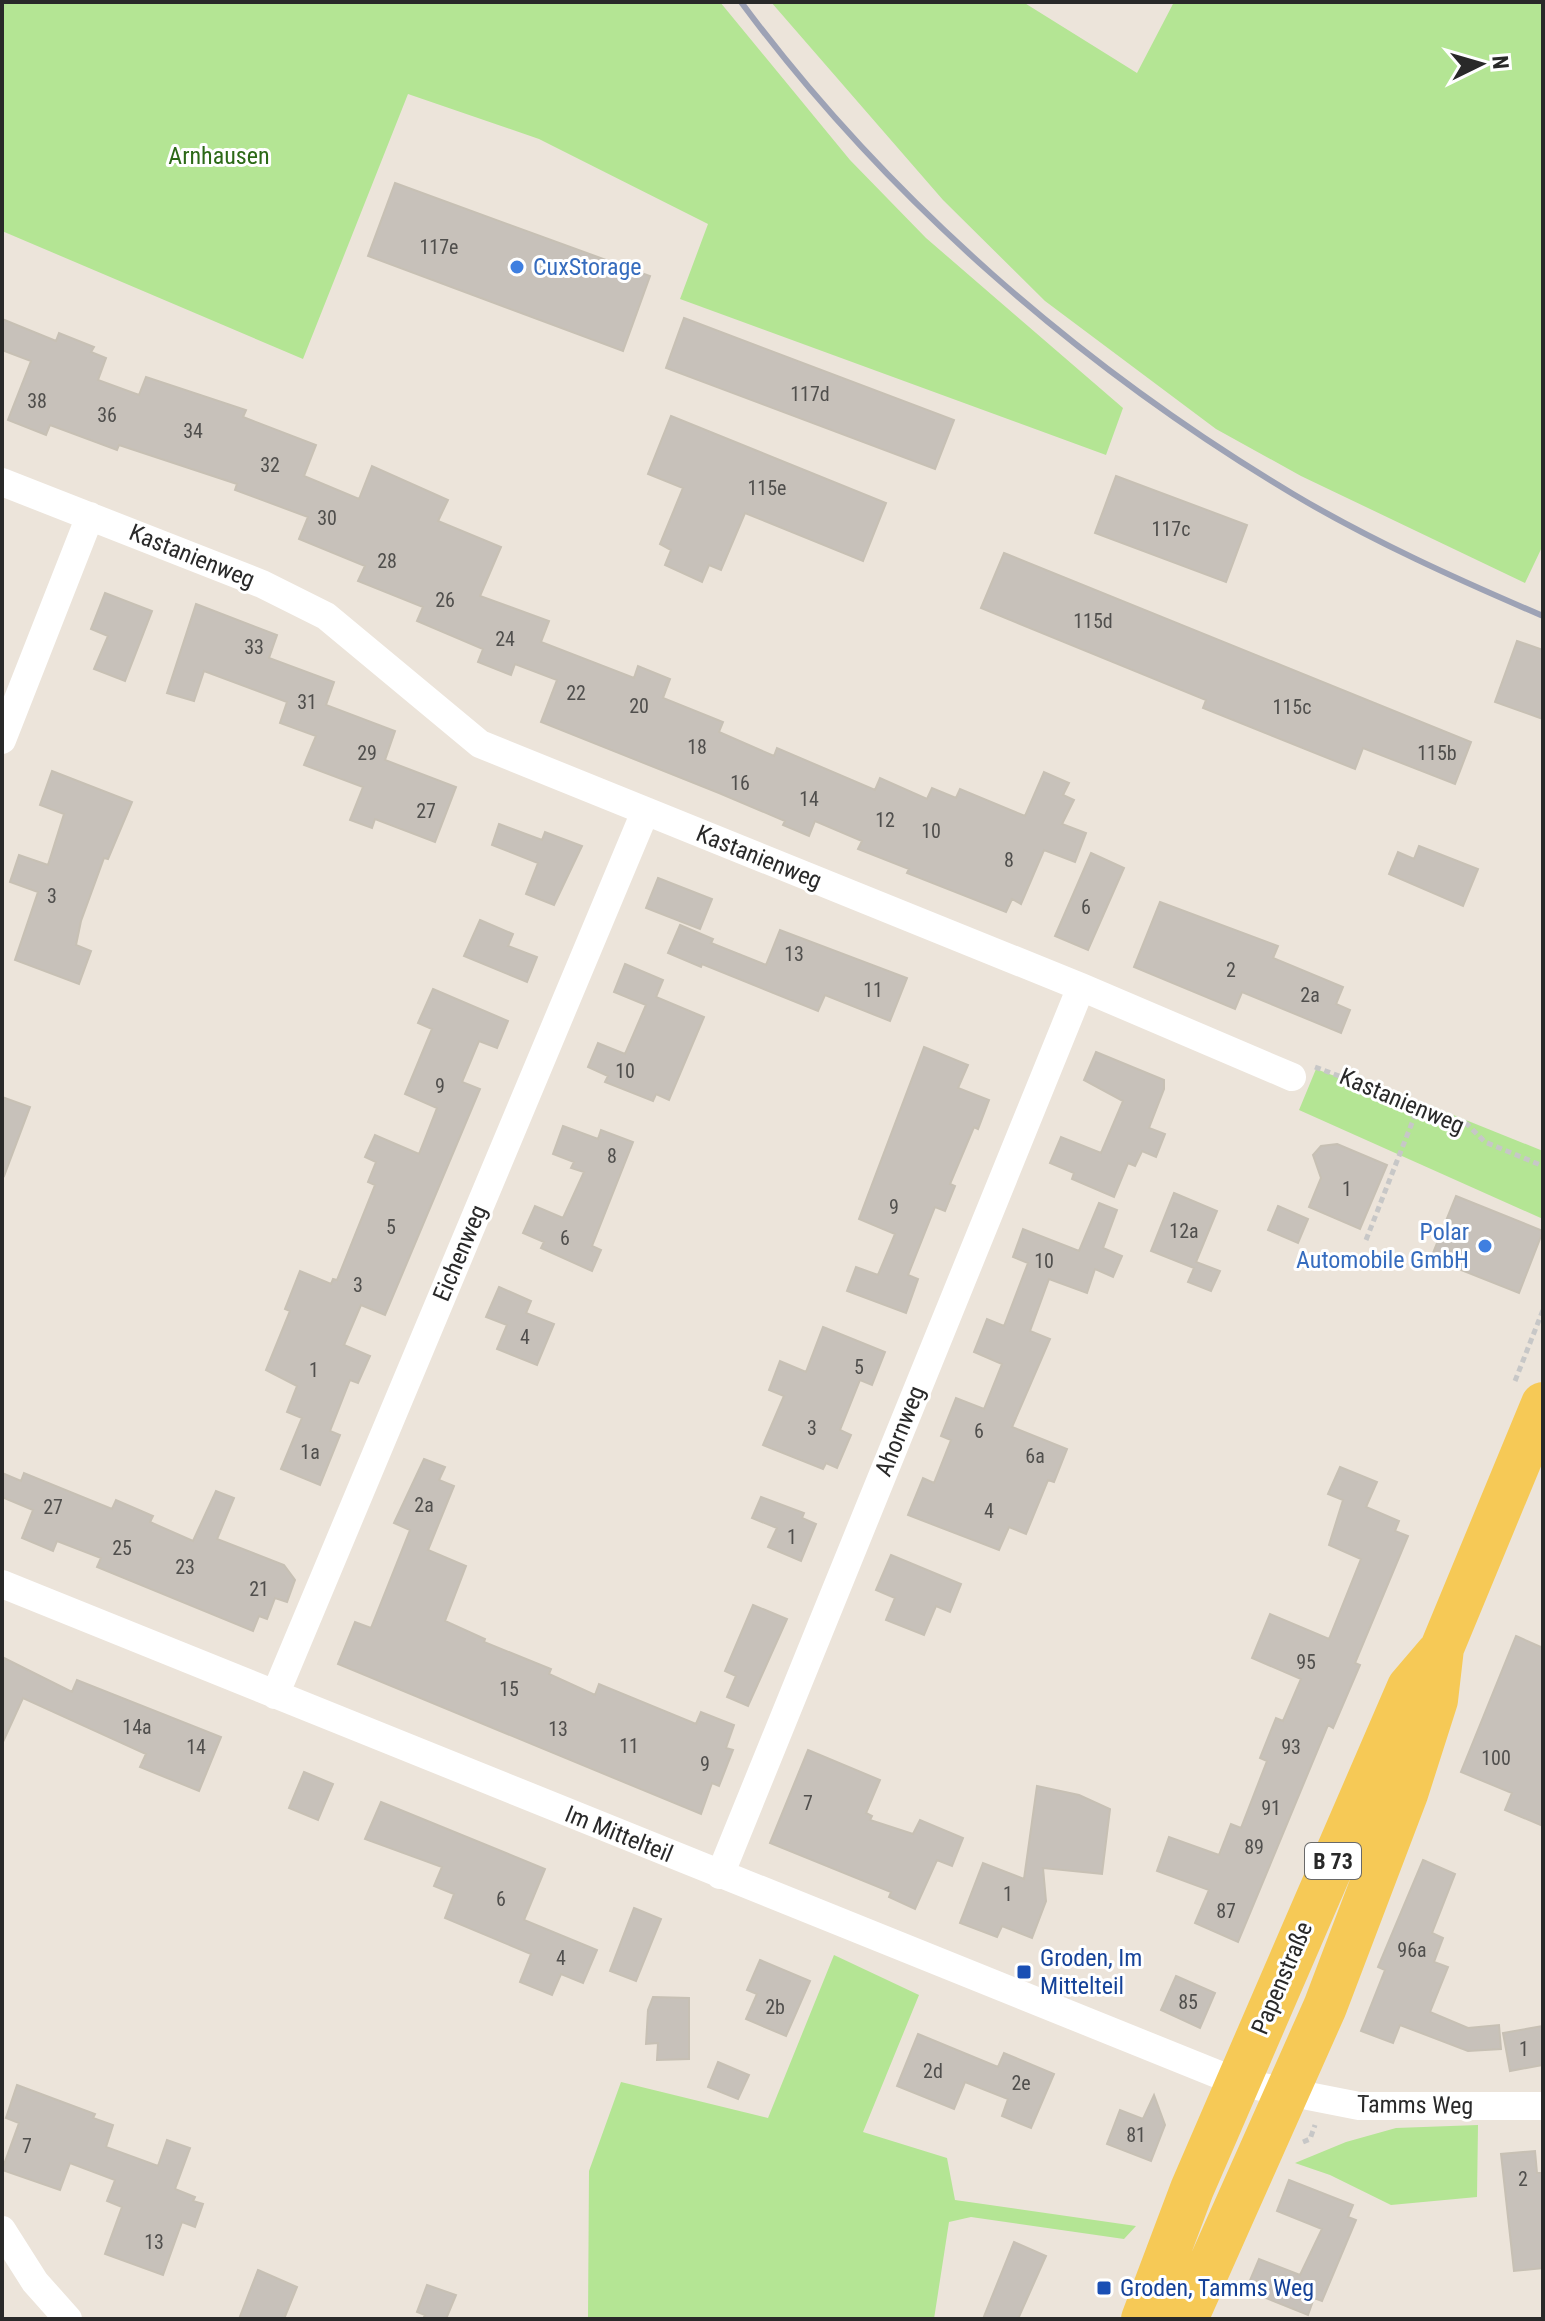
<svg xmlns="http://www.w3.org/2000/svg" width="1545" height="2321" font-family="'Roboto Condensed',sans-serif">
	<rect width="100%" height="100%" fill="#ece4da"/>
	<path fill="#b4e594" d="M2,2H720L850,160L926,238L1123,408L1106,455L680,299L708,224L539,139L408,94L303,359L2,231Z
		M771,2H1023L1137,73L1174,2H1543V545L1525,583L1301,476L1216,429L1045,301L943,200Z
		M1316,1069L1351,1082L1354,1075L1543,1151V1219L1299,1110Z
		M834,1955L919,1995L863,2132L947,2158L955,2200L1136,2226L1124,2239L971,2217L949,2222L934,2319H588L589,2171L621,2082L768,2118Z
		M1478,2125L1477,2197L1391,2205L1330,2175L1295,2163L1346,2142L1396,2128Z"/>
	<path fill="#c7c1ba" stroke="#c7c0b4" stroke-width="2" d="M395,183L650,276L623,351L368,256Z
		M684,318L954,420L935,469L666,368Z
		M2,319L56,341L59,333L94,347L91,352L106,358L98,380L139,395L146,377L246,410L243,417L316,445L304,476L359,499L372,466L448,500L438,521L501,547L480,596L549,621L541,642L634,678L638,666L670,679L663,698L723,722L719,732L774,756L777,748L875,790L880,778L927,799L932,788L956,798L960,789L1025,816L1044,772L1069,783L1063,795L1074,800L1062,824L1086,833L1075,862L1044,850L1021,904L1012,899L1006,912L907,873L909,869L858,849L862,841L815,821L809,836L783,825L785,821L719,793L541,722L557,680L515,664L511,675L478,662L483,649L417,621L423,607L358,581L365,566L299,539L308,517L235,490L237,484L119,445L117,450L50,425L46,435L8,420L31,361L2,350Z
		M671,416L886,503L863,561L745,513L721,570L709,565L702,582L665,565L671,550L660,544L683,488L648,474Z
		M1116,476L1247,525L1226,582L1095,533Z
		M1004,553L1471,742L1455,784L1363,748L1355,769L1203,708L1206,700L981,608Z
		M105,593L152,611L125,681L94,669L108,636L91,629Z
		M196,604L277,635L269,658L334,682L326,705L395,731L385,760L456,787L435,842L375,819L372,828L350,820L363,787L304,765L316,736L280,723L287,702L204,671L194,701L167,693Z
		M1517,641L1543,650V719L1495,702Z
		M52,771L132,802L108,859L104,858L81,921L76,945L91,951L79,984L15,960L38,892L10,882L19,855L48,865L64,814L40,805Z
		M499,824L542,840L545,832L582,846L554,905L526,894L538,863L492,845Z
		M1419,846L1478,869L1463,906L1389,874L1398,852L1414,859Z
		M1091,853L1124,868L1088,950L1055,936Z
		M658,878L712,899L700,929L646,908Z
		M1160,902L1278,946L1273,958L1343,987L1336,1004L1350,1010L1341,1033L1242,992L1235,1009L1134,967Z
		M480,920L513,934L508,946L537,957L527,982L464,956Z
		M680,925L713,939L711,943L766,965L780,930L907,978L890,1021L825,995L818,1011L702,964L701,967L668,953Z
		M625,964L663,980L656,997L704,1017L669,1100L656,1094L653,1101L605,1082L608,1076L588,1067L598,1043L625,1054L646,1005L614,992Z
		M433,989L508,1021L497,1048L479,1041L462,1082L480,1089L385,1315L361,1305L344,1345L370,1356L358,1383L350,1380L330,1431L340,1435L320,1485L281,1469L302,1418L287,1412L297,1386L266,1370L290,1311L285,1309L300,1271L331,1284L333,1279L337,1280L375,1185L368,1182L376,1162L365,1157L375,1135L419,1154L437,1108L405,1094L432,1029L418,1023Z
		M924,1047L968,1065L958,1088L989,1100L978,1129L974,1127L950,1184L955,1186L945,1211L935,1207L908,1275L918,1279L906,1313L847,1291L856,1267L878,1275L895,1234L859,1219Z
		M1096,1052L1164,1080V1089L1149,1128L1165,1134L1156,1157L1142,1151L1135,1166L1128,1163L1114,1197L1072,1179L1074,1173L1050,1163L1061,1137L1101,1153L1123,1101L1084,1080Z
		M2,1097L30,1107L4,1176L2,1175Z
		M563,1126L598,1139L601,1130L633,1142L592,1246L601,1250L592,1271L541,1248L544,1242L523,1233L535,1206L563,1218L584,1172L571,1168L574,1162L553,1154Z
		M1337,1144L1387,1165L1360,1229L1309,1207L1321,1178L1313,1155L1321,1146Z
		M1174,1193L1217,1211L1196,1262L1220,1271L1211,1291L1188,1282L1194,1268L1151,1251Z
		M1456,1196L1543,1231L1519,1293L1431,1258Z
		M1099,1203L1117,1210L1103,1248L1122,1256L1113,1277L1095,1269L1087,1293L1049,1279L1030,1331L1050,1339L1012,1427L1067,1449L1054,1482L1048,1480L1026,1534L1009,1527L999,1550L908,1515L923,1478L934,1483L951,1440L941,1436L956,1398L984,1409L1002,1364L974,1352L987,1319L1004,1326L1028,1263L1013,1257L1023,1229L1079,1251Z
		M1278,1206L1308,1219L1298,1243L1268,1230Z
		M499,1287L531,1301L526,1313L554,1324L537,1365L497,1349L507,1325L486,1317Z
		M823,1327L885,1352L872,1385L860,1380L840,1430L851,1435L837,1468L826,1463L823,1469L763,1445L784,1396L769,1390L780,1361L806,1372Z
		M424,1459L445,1467L439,1480L454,1486L428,1550L466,1566L445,1621L485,1639L484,1642L551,1669L549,1674L595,1695L599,1684L696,1724L701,1712L734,1725L726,1748L733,1750L719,1786L712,1783L701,1814L338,1664L355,1622L371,1628L410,1530L394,1523Z
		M1340,1467L1377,1482L1366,1507L1399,1521L1395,1531L1408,1536L1355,1663L1360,1665L1333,1728L1328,1725L1238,1942L1195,1923L1209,1890L1157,1871L1169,1837L1219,1855L1231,1824L1241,1828L1267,1761L1260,1758L1276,1718L1283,1721L1301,1679L1252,1658L1270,1614L1329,1639L1361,1559L1329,1545L1343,1500L1328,1494Z
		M2,1473L21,1481L24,1473L112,1509L116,1500L153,1516L150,1522L193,1541L216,1491L234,1498L217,1539L284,1565L295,1580L287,1602L275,1598L267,1619L259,1616L253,1631L97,1567L101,1558L57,1541L53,1551L22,1538L33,1510L2,1497Z
		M761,1497L804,1513L802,1518L816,1524L801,1561L768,1547L777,1528L752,1518Z
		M891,1555L961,1584L950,1612L936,1606L924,1635L886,1620L895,1598L876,1590Z
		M753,1605L787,1619L748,1706L727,1697L736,1676L725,1671Z
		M1516,1636L1543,1648V1826L1505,1810L1512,1793L1461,1772Z
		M2,1657L72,1692L77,1680L221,1737L199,1791L140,1767L146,1754L23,1698L2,1744Z
		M808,1750L880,1780L866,1813L872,1816L870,1820L913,1834L920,1820L963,1838L952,1866L937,1860L915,1909L889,1897L891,1892L770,1843Z
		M304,1772L333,1784L318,1820L289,1808Z
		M1037,1786L1079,1795L1110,1809L1102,1874L1043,1868L1046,1901L1032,1938L1002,1926L997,1937L960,1923L983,1863L1024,1879Z
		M381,1802L545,1869L524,1920L597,1950L583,1983L561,1974L552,1995L520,1982L531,1954L445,1918L454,1894L434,1886L442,1867L365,1839Z
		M1423,1860L1455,1874L1432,1933L1443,1938L1434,1962L1448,1967L1430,2012L1468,2028L1499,2025L1501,2049L1468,2051L1400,2025L1393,2043L1361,2031L1385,1970L1378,1967Z
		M634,1908L661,1919L636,1981L610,1971Z
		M760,1960L810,1981L786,2036L746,2019L757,1994L747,1990Z
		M1176,1976L1215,1993L1200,2028L1161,2010Z
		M653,1997L689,1998V2059L657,2060L658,2043L646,2044L648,2010Z
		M1543,2026V2065L1510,2071L1503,2033Z
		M918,2034L998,2067L1004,2053L1054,2074L1031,2128L1002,2116L1008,2099L965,2082L954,2109L897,2086Z
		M718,2062L749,2075L738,2099L708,2087Z
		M17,2085L95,2114L93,2118L113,2125L106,2147L158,2166L167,2140L190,2148L175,2189L195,2197L193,2201L203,2204L195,2227L182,2222L163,2275L105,2254L122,2207L107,2201L115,2180L70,2163L60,2190L2,2170L19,2123L6,2118Z
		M1154,2095L1165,2125L1151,2161L1107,2144L1120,2110L1143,2119Z
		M1535,2151L1537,2173H1542L1543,2185V2268L1514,2271L1501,2154Z
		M1289,2180L1353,2205L1348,2217L1356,2220L1322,2301L1314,2298L1308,2315L1246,2290L1259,2259L1300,2275L1322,2229L1277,2211Z
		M1014,2242L1046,2256L1018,2319H983Z
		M258,2270L297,2287L284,2319H239Z
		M427,2285L456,2295L446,2319H423L425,2315L417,2312Z"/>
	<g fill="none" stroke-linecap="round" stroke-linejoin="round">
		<path stroke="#c7c7c7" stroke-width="5" stroke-dasharray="6 4" stroke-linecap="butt" d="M1315,1067L1467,1124L1485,1142L1543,1166
			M1366,1240L1419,1105
			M1515,1381L1543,1310
			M1303,2142L1310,2139L1315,2125"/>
		<path stroke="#fff" stroke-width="28" d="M2,482L262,584L326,616L480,744L1081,987L1292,1077
			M2,740L90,516
			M2,1584L1237,2082L1359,2106H1543
			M275,1695L645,812
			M720,1875L1081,987
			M2,2230L35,2282L68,2319"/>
		<path stroke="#f6c956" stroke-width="44" d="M1143,2319L1192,2189L1409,1687L1438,1653
			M1186,2319L1325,2007L1406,1794L1436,1700L1442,1648L1543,1404"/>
		<path stroke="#9da2b5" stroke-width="6" d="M741,2C887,199 1082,368 1293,494C1372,541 1459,580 1543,616"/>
	</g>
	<g fill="#3f7fe0" stroke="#fff" stroke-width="3">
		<circle cx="517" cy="267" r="8"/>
		<circle cx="1485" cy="1246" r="8"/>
	</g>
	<g fill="#1a4fb4" stroke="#fff" stroke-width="3">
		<rect x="1016" y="1964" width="16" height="16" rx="4"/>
		<rect x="1096" y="2280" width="16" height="16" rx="4"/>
	</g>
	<g text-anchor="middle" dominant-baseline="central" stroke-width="6" stroke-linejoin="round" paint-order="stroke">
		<g font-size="20" fill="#504f4d">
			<text x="439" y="247">117e</text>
			<text x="810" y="394">117d</text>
			<text x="37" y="401">38</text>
			<text x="107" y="415">36</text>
			<text x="193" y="431">34</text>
			<text x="270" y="465">32</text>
			<text x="767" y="488">115e</text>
			<text x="327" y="518">30</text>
			<text x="1171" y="529">117c</text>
			<text x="387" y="561">28</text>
			<text x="445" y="600">26</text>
			<text x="1093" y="621">115d</text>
			<text x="505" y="639">24</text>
			<text x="254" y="647">33</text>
			<text x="576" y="693">22</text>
			<text x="307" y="702">31</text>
			<text x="639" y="706">20</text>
			<text x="1292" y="707">115c</text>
			<text x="697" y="747">18</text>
			<text x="367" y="753">29</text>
			<text x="1437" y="753">115b</text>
			<text x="740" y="783">16</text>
			<text x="809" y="799">14</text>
			<text x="426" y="811">27</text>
			<text x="885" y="820">12</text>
			<text x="931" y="831">10</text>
			<text x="1009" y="860">8</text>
			<text x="52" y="896">3</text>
			<text x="1086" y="907">6</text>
			<text x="794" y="954">13</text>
			<text x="1231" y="970">2</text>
			<text x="873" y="990">11</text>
			<text x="1310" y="995">2a</text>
			<text x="625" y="1071">10</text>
			<text x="440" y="1086">9</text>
			<text x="612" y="1156">8</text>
			<text x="1347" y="1189">1</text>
			<text x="894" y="1207">9</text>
			<text x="391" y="1227">5</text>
			<text x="1184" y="1231">12a</text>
			<text x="565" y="1238">6</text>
			<text x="1044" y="1261">10</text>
			<text x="358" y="1285">3</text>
			<text x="525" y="1337">4</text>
			<text x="859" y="1367">5</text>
			<text x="314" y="1370">1</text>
			<text x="812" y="1428">3</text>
			<text x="979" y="1431">6</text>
			<text x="310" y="1452">1a</text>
			<text x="1035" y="1456">6a</text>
			<text x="424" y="1505">2a</text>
			<text x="53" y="1507">27</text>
			<text x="989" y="1511">4</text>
			<text x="792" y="1537">1</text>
			<text x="122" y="1548">25</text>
			<text x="185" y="1567">23</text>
			<text x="259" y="1589">21</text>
			<text x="1306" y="1662">95</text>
			<text x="509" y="1689">15</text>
			<text x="137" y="1727">14a</text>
			<text x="558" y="1729">13</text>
			<text x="629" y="1746">11</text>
			<text x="196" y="1747">14</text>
			<text x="1291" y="1747">93</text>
			<text x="1496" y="1758">100</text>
			<text x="705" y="1764">9</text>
			<text x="808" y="1803">7</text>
			<text x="1271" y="1808">91</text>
			<text x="1254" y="1847">89</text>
			<text x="1008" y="1894">1</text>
			<text x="501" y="1899">6</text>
			<text x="1226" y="1911">87</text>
			<text x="1412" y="1950">96a</text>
			<text x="561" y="1958">4</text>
			<text x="1188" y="2002">85</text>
			<text x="775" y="2007">2b</text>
			<text x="1524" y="2049">1</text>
			<text x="933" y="2071">2d</text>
			<text x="1021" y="2083">2e</text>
			<text x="1136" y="2135">81</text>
			<text x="27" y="2146">7</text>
			<text x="1523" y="2179">2</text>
			<text x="154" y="2242">13</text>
		</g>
		<rect fill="#fff" stroke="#696969" stroke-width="2" x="1305" y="1843" width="56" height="36" rx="6"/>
		<g font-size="22" font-weight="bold" fill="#292929">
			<text x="1333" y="1861">B 73</text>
		</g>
		<g font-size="24" fill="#2c6917" stroke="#fff">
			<text x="219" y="156">Arnhausen</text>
		</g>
		<g font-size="24" fill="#366cbe" stroke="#fff" text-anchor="start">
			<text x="533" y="267">CuxStorage</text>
			<text x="1469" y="1232" text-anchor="end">Polar<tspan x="1469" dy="28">Automobile GmbH</tspan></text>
		</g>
		<g font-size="24" fill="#292929" stroke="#fff">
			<text transform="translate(192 556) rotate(22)">Kastanienweg</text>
			<text transform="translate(759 857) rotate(22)">Kastanienweg</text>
			<text transform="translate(1402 1101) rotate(23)">Kastanienweg</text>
			<text transform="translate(460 1253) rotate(-67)">Eichenweg</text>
			<text transform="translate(900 1431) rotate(-68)">Ahornweg</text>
			<text transform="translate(619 1834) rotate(22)">Im Mittelteil</text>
			<text transform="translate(1282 1978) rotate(-67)">Papenstraße</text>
			<text transform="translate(1415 2105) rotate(1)">Tamms Weg</text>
		</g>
		<g font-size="24" fill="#164399" stroke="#fff" text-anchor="start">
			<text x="1040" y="1958">Groden, Im<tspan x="1040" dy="28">Mittelteil</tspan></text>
			<text x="1120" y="2288">Groden, Tamms Weg</text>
		</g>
	</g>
	<rect width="1545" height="2321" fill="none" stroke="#292929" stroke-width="8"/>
	<g transform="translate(1481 64) rotate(85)" stroke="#ffffff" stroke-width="6" paint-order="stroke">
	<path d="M0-6L14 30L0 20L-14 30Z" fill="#292929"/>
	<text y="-12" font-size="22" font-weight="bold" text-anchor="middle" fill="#292929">N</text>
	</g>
</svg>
